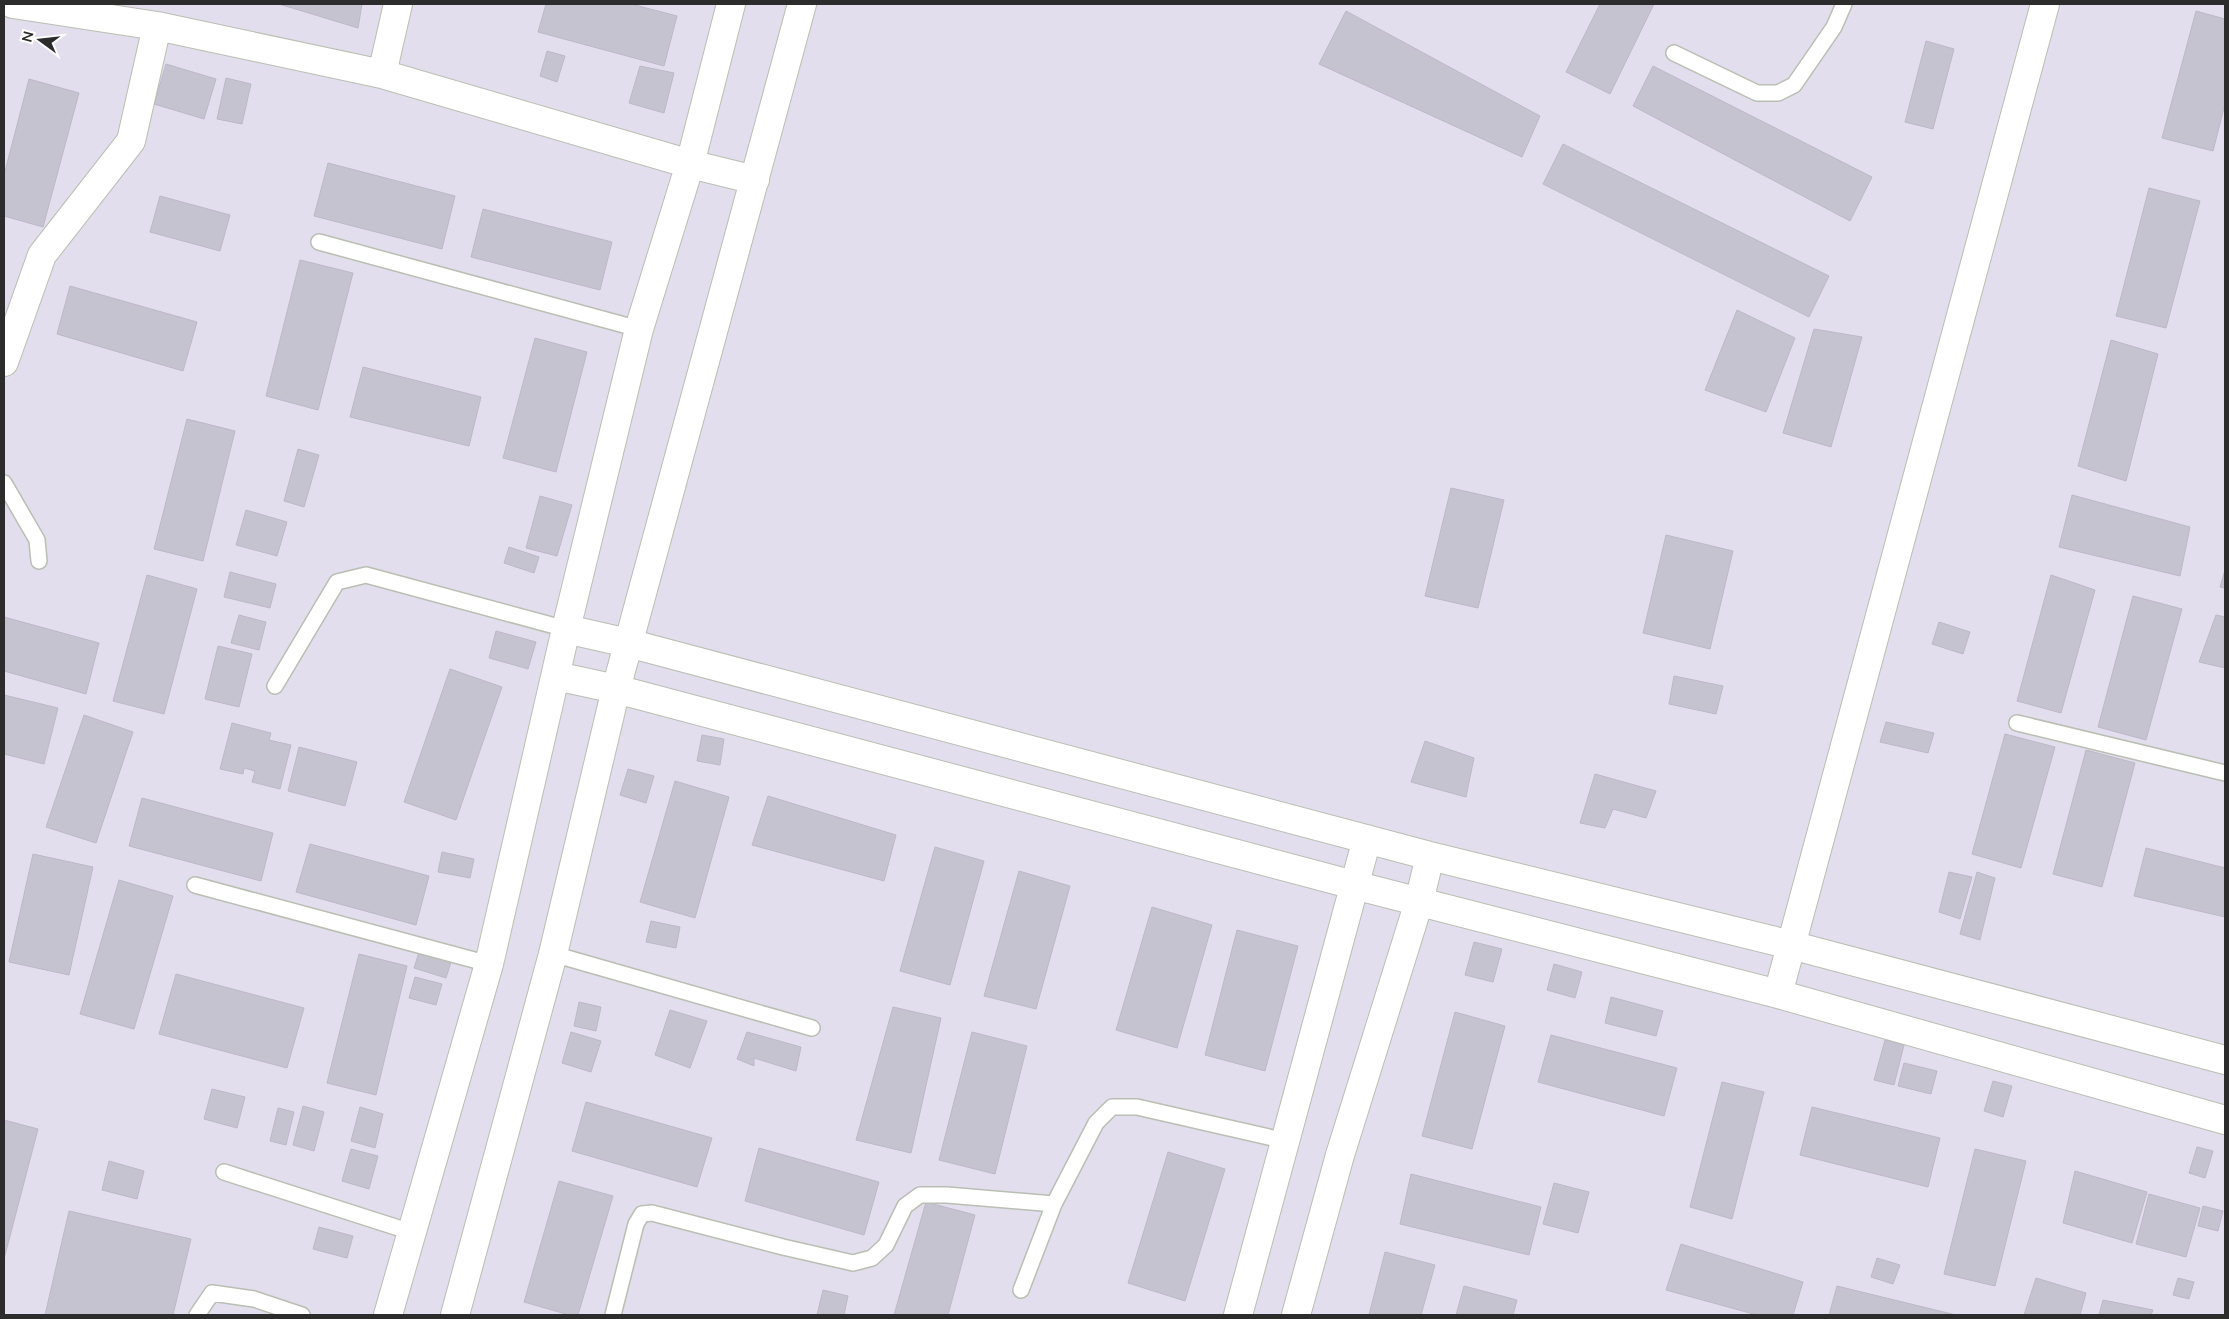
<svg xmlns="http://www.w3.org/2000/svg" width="2229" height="1319" font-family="Mulish,sans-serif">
	<rect width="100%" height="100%" fill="#e2deed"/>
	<path fill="#c6c3d0" stroke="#bdb8c9" d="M279,4H362L358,28Z
		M546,4H631L677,16L664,66L538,32Z
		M1600,4H1654L1610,94L1566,72Z
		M1346,11L1540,116L1522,157L1319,64Z
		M2196,11L2225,19V104L2213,151L2162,138Z
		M1926,41L1954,49L1933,129L1905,122Z
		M547,51L565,56L557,82L540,76Z
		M166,64L216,79L204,119L154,104Z
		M640,66L674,73L664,113L629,103Z
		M1653,66L1872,177L1850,221L1633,106Z
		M226,78L251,84L242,124L217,119Z
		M29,79L79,93L43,227L4,216V175Z
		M1563,144L1829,276L1809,317L1543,184Z
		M328,163L455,196L442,249L314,216Z
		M2149,188L2200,201L2166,328L2116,316Z
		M160,196L230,215L220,251L150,232Z
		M483,209L612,242L600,290L471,257Z
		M300,260L353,273L318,410L266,396Z
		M70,286L197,322L183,371L57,334Z
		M1737,310L1795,338L1766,412L1705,390Z
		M1814,329L1862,337L1831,447L1783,433Z
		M535,338L587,352L556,472L503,458Z
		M2111,340L2158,354L2126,481L2078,466Z
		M363,367L481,397L469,446L350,417Z
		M187,419L235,431L203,561L154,549Z
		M298,449L319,455L304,507L284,501Z
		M1451,488L1504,500L1478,608L1425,596Z
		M2072,495L2190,527L2180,576L2059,547Z
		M540,496L572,505L557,556L526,548Z
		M246,510L287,522L277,556L236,545Z
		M1666,535L1733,551L1710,649L1643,633Z
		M509,547L539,557L534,573L504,563Z
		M2225,570V588L2220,587Z
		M230,572L276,584L270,608L224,597Z
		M147,575L197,589L164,714L113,701Z
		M2051,575L2095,590L2061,713L2017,701Z
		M2133,596L2182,609L2146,740L2098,727Z
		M239,615L266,622L259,650L231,643Z
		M2216,615L2225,617V668L2199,662Z
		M4,617L99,643L86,694L4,671Z
		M1939,622L1970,632L1963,654L1932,644Z
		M496,631L536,642L528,669L489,658Z
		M218,646L252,654L239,707L205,699Z
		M450,669L502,687L456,820L404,802Z
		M1674,676L1723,686L1716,714L1669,704Z
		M4,695L58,708L44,764L4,754Z
		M84,715L133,732L96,843L46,827Z
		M1886,722L1934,733L1928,753L1880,742Z
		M232,723L271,733L269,740L291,745L280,789L252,782L255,771L244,768L243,774L220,769Z
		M2005,734L2055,747L2021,868L1972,854Z
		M702,735L724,739L720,765L697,761Z
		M1425,741L1474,758L1466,797L1411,782Z
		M299,747L357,762L345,806L288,791Z
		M2086,750L2135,763L2102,887L2053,874Z
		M628,769L654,776L646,803L620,795Z
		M1595,774L1656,791L1646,818L1613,809L1605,828L1580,823Z
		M675,781L729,797L695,918L640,902Z
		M768,796L896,835L884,881L752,845Z
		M142,798L273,833L261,881L129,846Z
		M310,844L429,876L416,925L296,892Z
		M935,847L984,861L950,985L900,971Z
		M2146,848L2225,868V917L2134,896Z
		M442,852L474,859L470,878L438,872Z
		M33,854L93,867L69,975L9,962Z
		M1019,871L1070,886L1036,1009L984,996Z
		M1949,872L1972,877L1960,919L1939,912Z
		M1977,872L1995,878L1980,940L1960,934Z
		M119,880L173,896L134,1029L80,1014Z
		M1152,907L1212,925L1177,1048L1116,1030Z
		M651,921L680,927L676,948L646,942Z
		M1237,930L1298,946L1265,1071L1205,1055Z
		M1474,942L1502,949L1493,982L1465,975Z
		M420,949L452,959L446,978L414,968Z
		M359,954L407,966L376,1095L327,1083Z
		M1554,964L1582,972L1575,998L1547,990Z
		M176,974L304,1008L287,1068L159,1034Z
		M415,977L442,984L436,1005L409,998Z
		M1611,997L1663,1011L1656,1036L1605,1023Z
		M579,1002L601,1007L596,1031L574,1026Z
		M893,1007L941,1018L911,1153L856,1140Z
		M670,1010L707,1021L690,1068L655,1055Z
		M1455,1012L1505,1026L1472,1149L1422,1136Z
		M571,1032L601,1041L591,1072L562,1063Z
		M747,1032L801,1047L796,1071L754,1058V1066L737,1059Z
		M972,1032L1027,1046L995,1174L939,1160Z
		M1551,1035L1677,1068L1664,1116L1538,1082Z
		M1885,1040L1904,1045L1894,1085L1874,1080Z
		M1904,1063L1937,1071L1931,1094L1898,1086Z
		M1993,1081L2012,1086L2003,1117L1984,1111Z
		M1722,1082L1764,1092L1732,1219L1690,1207Z
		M212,1089L245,1097L237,1128L204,1119Z
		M586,1102L712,1138L697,1187L572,1151Z
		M303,1106L324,1112L314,1151L293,1145Z
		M360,1107L383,1114L375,1148L351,1141Z
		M1812,1107L1940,1138L1928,1187L1800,1155Z
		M278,1108L294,1112L286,1145L270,1141Z
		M4,1120L38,1129L4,1259Z
		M2197,1147L2213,1151L2205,1178L2189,1173Z
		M759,1148L879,1182L864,1235L745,1201Z
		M351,1149L378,1156L369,1189L342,1181Z
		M1975,1149L2026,1161L1995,1286L1944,1274Z
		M1168,1152L1225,1169L1185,1301L1128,1283Z
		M109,1161L144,1171L137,1199L102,1190Z
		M2075,1171L2147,1192L2132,1243L2063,1223Z
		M1411,1174L1541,1207L1529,1255L1400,1224Z
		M559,1181L613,1196L578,1315H569L524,1302Z
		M1554,1183L1589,1192L1578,1233L1543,1224Z
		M2149,1194L2200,1208L2186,1257L2136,1244Z
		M926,1202L975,1215L948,1315H894Z
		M2203,1206L2223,1211L2218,1231L2198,1226Z
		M69,1211L191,1239L173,1315H45Z
		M319,1227L353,1236L347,1258L313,1249Z
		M1681,1244L1803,1282L1793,1315H1757L1666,1290Z
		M1385,1252L1435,1265L1421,1315H1369Z
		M1877,1258L1900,1265L1893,1284L1871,1277Z
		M2036,1278L2086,1293L2080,1315H2024Z
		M2178,1278L2194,1282L2189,1299L2173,1295Z
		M1464,1286L1517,1300L1513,1315H1456Z
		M1837,1286L1956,1315H1829Z
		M823,1290L848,1296L844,1315H817Z
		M2103,1300L2153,1310L2151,1315H2099Z"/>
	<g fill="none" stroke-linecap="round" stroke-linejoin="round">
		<defs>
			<path id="lane" d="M1674,53L1757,93H1778L1794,85L1834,27L1844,4
				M319,242L639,329
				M4,483L37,540L39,561
				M275,686L337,582L366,575L566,629
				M2017,723L2225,773
				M195,885L489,964
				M553,954L812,1028
				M224,1172L411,1232
				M1021,1290L1054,1204L1096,1123L1112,1107H1137L1286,1141
				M197,1315L212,1293L254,1299L302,1315
				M613,1315L636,1224L642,1214L652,1213L783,1247L853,1263L872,1258L886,1245L905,1206L920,1195H947L1054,1204"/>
			<path id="street" d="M13,4L157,26L382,74L690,164L755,180
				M382,74L398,4
				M4,362L42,255L131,141L157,26
				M566,629L628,643L1430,856L1791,945L2225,1060
				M556,676L616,689L1354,885L1778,994L2225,1120
				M1778,994L2045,4
				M388,1315L489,964L566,629L639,329L690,164L731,4
				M455,1315L553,954L616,689L802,4
				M1238,1315L1367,839
				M1296,1315L1340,1155L1419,902L1430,856"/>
		</defs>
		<use href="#lane" stroke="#b9bfb2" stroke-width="18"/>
		<use href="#street" stroke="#b9bfb2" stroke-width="30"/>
		<use href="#lane" stroke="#fff" stroke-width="15"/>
		<use href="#street" stroke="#fff" stroke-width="28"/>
	</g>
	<rect width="2229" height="1319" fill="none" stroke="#2c2c2c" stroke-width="10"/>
	<g transform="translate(40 40) rotate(285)" stroke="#ffffff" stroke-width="4" paint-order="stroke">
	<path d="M0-4L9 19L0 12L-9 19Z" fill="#2c2c2c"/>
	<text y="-8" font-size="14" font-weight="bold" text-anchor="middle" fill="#2c2c2c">N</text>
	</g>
</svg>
